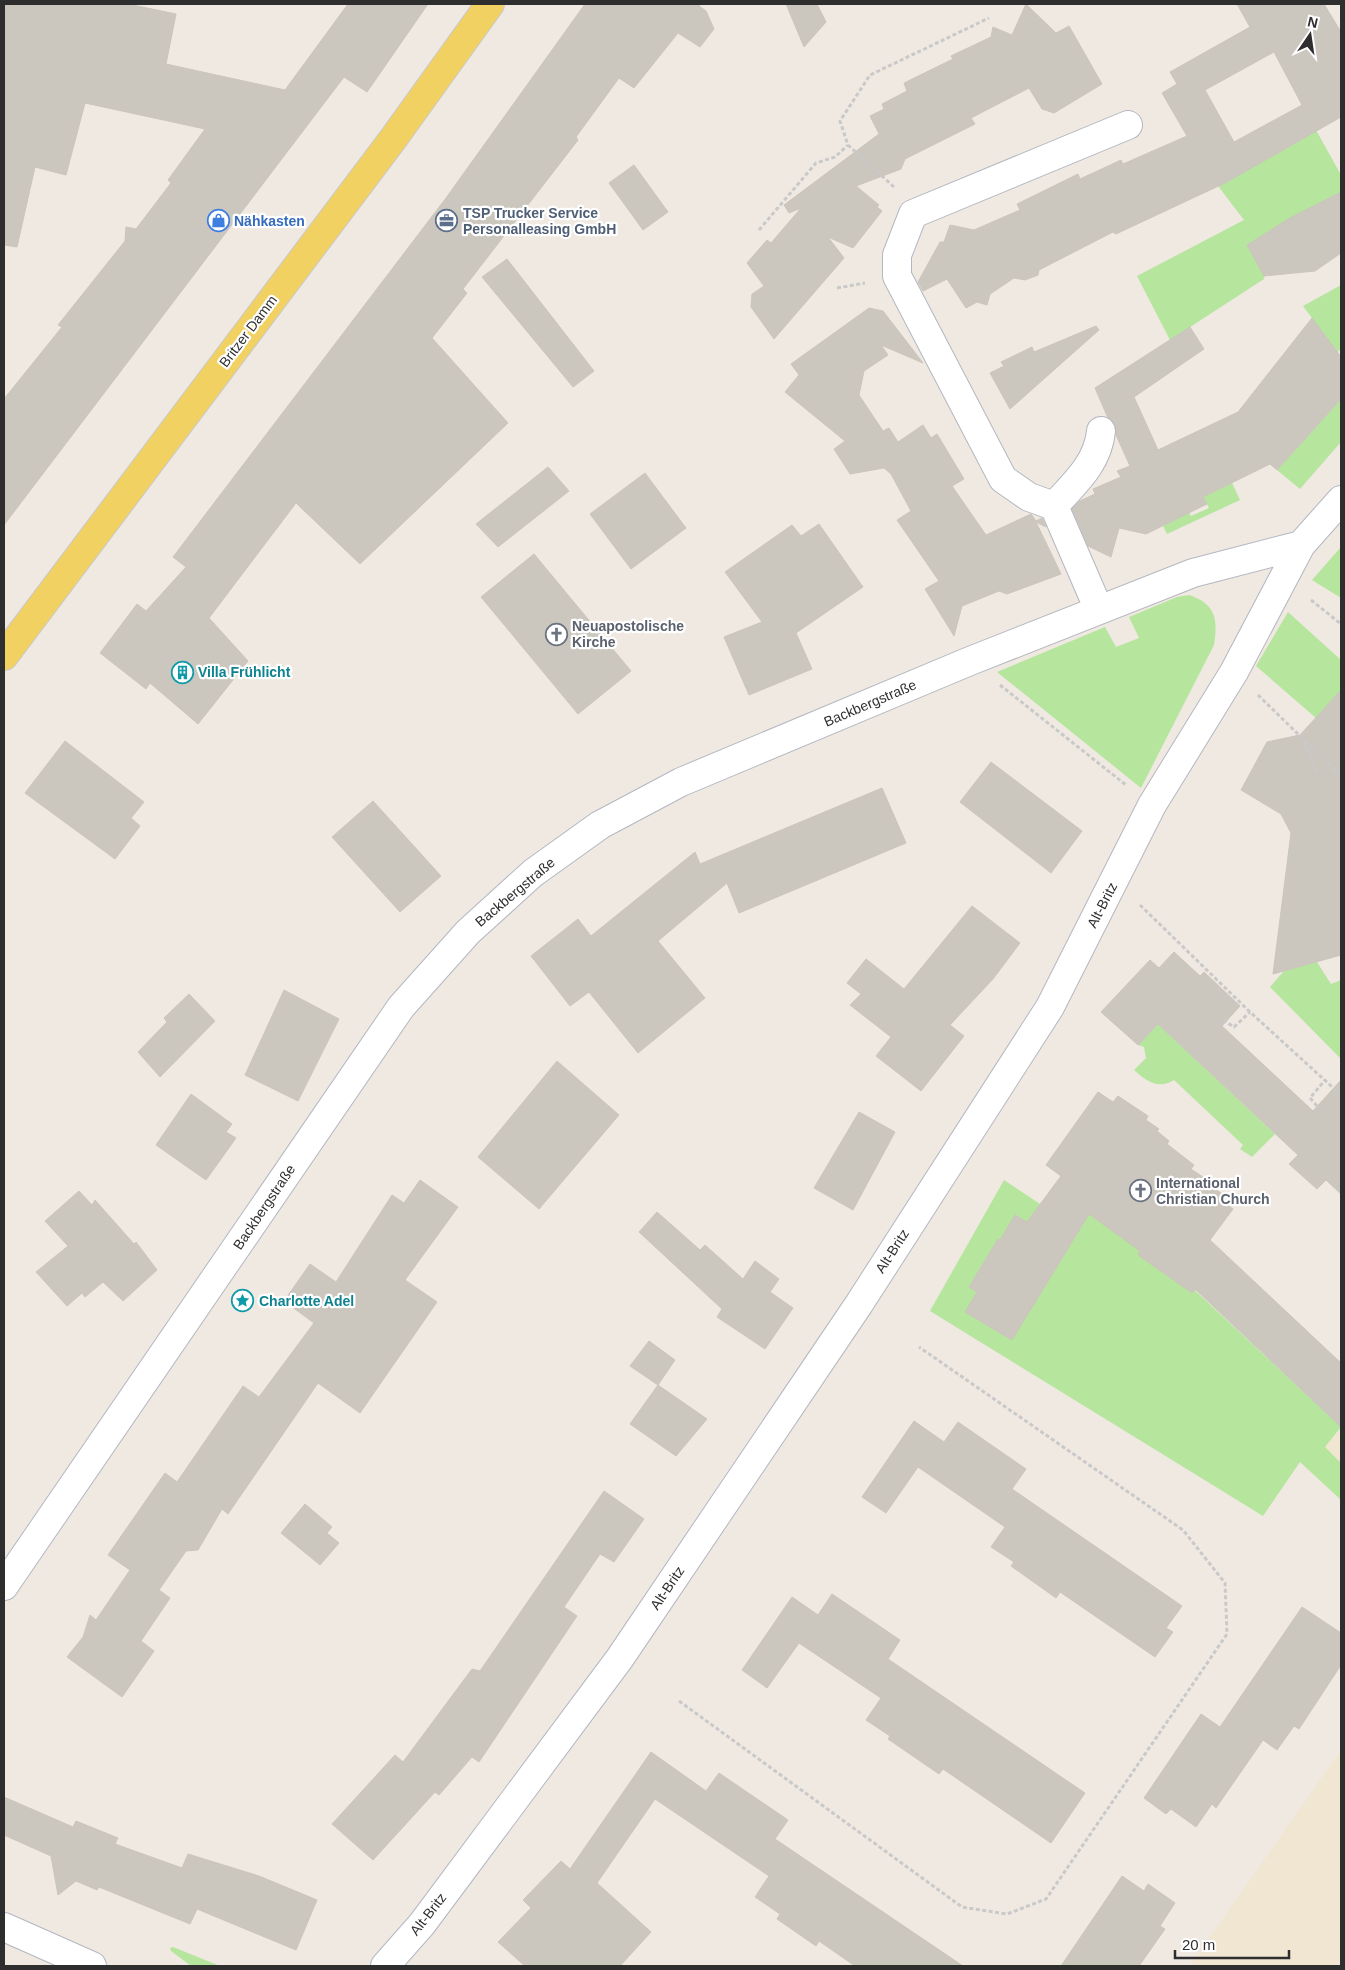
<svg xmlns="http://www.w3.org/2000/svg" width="1345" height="1970" font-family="Arial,sans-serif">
	<rect width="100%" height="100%" fill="#efe9e1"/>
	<path fill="#f0e6d1" d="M1341,1429V1500L1330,1453L1324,1447Z
		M1341,1750V1966H1189L1198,1954Z"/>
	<path fill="#b6e59e" d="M1316,130L1341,175V202L1337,194L1294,216L1267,262L1264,279L1170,340L1137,276L1244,220L1218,186Z
		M1341,285V348L1326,365L1308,328L1315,322L1303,306Z
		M1341,399V442L1300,489L1277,470Z
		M1232,483L1240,500L1167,534L1159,518L1186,505L1191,516L1209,508L1203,497Z
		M1341,547V598L1312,580Z
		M1189,595C1216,604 1218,619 1214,645L1141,788L997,672L1105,627L1116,647L1139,638L1129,617L1177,597Z
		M1288,612L1341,660V690L1316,718L1256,666Z
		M1317,962L1331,984L1341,980V1059L1270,987L1284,971Z
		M1158,1024L1275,1134L1252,1157L1240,1149L1243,1145L1174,1080C1159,1090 1146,1081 1134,1070L1146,1058L1144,1047L1138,1045Z
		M1004,1180L1043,1206L1054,1185L1108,1209L1341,1427L1325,1447L1341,1463V1500L1300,1462L1263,1516L930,1311Z
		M173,1947L220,1966H191L171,1951L170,1948Z"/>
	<path fill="#cbc7bf" stroke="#cbc5ba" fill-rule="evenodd" d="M4,4H128L176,14L166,64L285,90L348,4H428L367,92L344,77L4,525V399L62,327L58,325L125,241L126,227L136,229L171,183L168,180L205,129L85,103L66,175L35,167L17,247L4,245Z
		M585,4H701L699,6L706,11L714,29L700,47L678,33L634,88L619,78L576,137L578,140L463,289L467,293L432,338L508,423L360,564L296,503L209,618L248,661L198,724L150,683L146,689L100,653L137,604L146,611L186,567L173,557L446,198Z
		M786,4H817L826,22L804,47Z
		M1026,4L1056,33L1069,26L1102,84L1054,113L1042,109L1029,88L971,118L975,124L905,159L901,169L856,186L879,205L877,207L882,211L853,248L828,237L844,258L774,339L751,307L752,294L764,286L747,263L767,240L771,243L801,208L789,213L784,205L879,134L870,116L884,109L882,104L907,91L904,83L953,59L951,56L991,37L993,27L1012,35Z
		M1237,4H1324L1341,32V117L1225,183L1116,234L1113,232L1039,270L1038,275L1025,280L1014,278L990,294L987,305L977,302L966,308L947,279L923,291L918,282L940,242H944L950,225L974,230L1020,210L1017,204L1078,174L1080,179L1121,160L1123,164L1187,136L1162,93L1177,84L1170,72L1250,27ZM1274,52L1302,105L1234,142L1205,90Z
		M634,165L668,212L643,230L609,183Z
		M1341,192V253L1315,271L1264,276L1247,245L1290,218Z
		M507,259L594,371L573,387L482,277Z
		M869,308L883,311L923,363L881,345L888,355L864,371L859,395L883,431L889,428L898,442L923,425L931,438L937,434L964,479L952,486L986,535L1031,514L1036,521L1042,518L1046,527L1036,522L1061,574L1007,594L999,591L962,606L954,636L925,589L939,581L897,520L911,511L891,474L884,468L850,474L834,449L845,441L785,392L799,375L791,364Z
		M1312,318L1341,357V399L1277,470L1270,464L1203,497L1207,504L1146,534L1119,528L1111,557L1088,546L1072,509L1080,501L1095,494L1093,489L1121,477L1117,471L1130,466L1116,435L1115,425L1108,418L1095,388L1190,327L1204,349L1134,397L1158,450L1238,412Z
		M1096,326L1099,330L1010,409L990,373L1004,366L1001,362L1032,347L1034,352Z
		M548,467L569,491L498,547L476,524Z
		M645,473L686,528L631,569L590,514Z
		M819,524L863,587L796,633L812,669L749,695L724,637L762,622L725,572L792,525L801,536Z
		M534,554L631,671L578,714L481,597Z
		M1341,690V955L1273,974L1291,833L1281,814L1241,790L1267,742L1300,735Z
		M65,741L144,802L131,818L140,826L115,859L25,793Z
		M991,762L1082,831L1051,873L960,802Z
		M882,788L906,843L739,913L727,883L658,941L705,998L638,1053L589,992L570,1006L531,956L578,919L591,936L695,852L700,864Z
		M373,801L441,876L400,912L332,837Z
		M972,906L1020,943L993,979L950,1025L964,1036L921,1091L876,1056L891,1037L850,1005L861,994L847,983L866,959L904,989Z
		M1174,952L1200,976L1204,972L1240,1006L1222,1026L1313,1111L1341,1080V1194L1326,1180L1317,1189L1289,1164L1298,1155L1158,1024L1138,1045L1101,1012L1150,960L1159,968Z
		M284,990L339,1019L298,1101L245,1075Z
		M189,994L215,1021L160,1077L138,1052L167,1022L164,1018Z
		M557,1061L619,1115L539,1209L478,1157Z
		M1098,1092L1113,1102L1118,1096L1148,1116L1146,1120L1159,1129L1157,1131L1169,1141L1167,1144L1194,1165L1191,1169L1206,1179L1204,1181L1225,1196L1221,1200L1233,1209L1210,1240L1341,1363V1427L1195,1289L1192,1293L1138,1255L1140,1251L1089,1214L1012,1340L965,1312L977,1292L969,1287L998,1239L1000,1240L1015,1215L1027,1222L1061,1176L1046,1165Z
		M191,1094L232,1124L226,1132L236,1138L206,1180L156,1145Z
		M859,1112L895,1132L853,1210L814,1188Z
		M420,1180L458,1207L405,1280L437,1302L360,1413L318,1383L228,1514L222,1509L198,1550L186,1551L159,1590L170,1598L141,1641L154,1651L122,1697L67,1657L83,1637L90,1615L96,1620L130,1570L108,1555L165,1473L177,1482L243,1386L259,1397L314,1323L284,1301L310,1264L336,1282L392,1195L404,1203Z
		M79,1191L92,1205L95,1200L134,1244L136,1242L157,1270L123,1301L103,1282L85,1297L82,1293L67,1306L36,1272L68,1246L45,1221Z
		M657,1212L700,1250L705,1245L743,1279L755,1261L779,1279L770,1292L793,1308L765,1349L717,1317L722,1309L639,1232Z
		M649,1341L675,1360L658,1385L630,1366Z
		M658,1385L707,1419L676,1456L630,1424Z
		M914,1421L944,1442L958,1422L1026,1469L1012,1489L1182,1606L1166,1628L1173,1632L1155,1657L1060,1592L1056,1598L1011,1566L1014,1562L991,1547L1005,1527L918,1467L886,1513L862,1497Z
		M604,1491L644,1519L614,1562L600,1554L564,1607L577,1616L479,1762L472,1757L439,1795L435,1792L373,1860L332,1824L395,1755L403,1762L472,1669L480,1671Z
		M305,1504L332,1527L327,1533L339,1543L320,1565L281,1533Z
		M832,1594L900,1640L888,1659L1085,1793L1051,1843L943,1769L939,1774L888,1739L890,1736L866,1720L881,1698L799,1643L767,1688L742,1670L792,1597L818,1615Z
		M1302,1607L1341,1633V1665L1299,1729L1294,1726L1277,1750L1263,1740L1216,1808L1212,1804L1196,1827L1171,1809L1166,1814L1144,1798L1201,1714L1220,1727Z
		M651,1752L706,1791L719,1773L788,1820L775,1839L963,1966H855L819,1941L816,1946L777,1919L780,1914L755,1897L769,1876L655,1799L597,1883L651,1932L620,1966H525L498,1942L531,1908L523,1900L561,1861L570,1869Z
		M4,1797L73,1827L76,1821L118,1838L115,1844L182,1868L188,1854L259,1876L317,1900L296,1950L197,1909L190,1924L99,1887L97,1890L76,1881L58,1895L51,1856L4,1835Z
		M1122,1876L1144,1891L1148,1884L1175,1903L1160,1926L1165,1929L1139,1966H1061Z"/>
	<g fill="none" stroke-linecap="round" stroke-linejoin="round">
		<defs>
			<path id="minor" d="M1054,506C1075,483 1098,463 1101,431
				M1099,610L1054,506L1029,497L1003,479L897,276V255L913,214L1128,125
				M4,1586L401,1007L468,932L533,873L600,825L681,782L970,661L1193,573L1301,545
				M4,1927L92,1966
				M385,1966L422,1924L620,1658L859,1304L1050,1007L1152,805L1234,672L1301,545L1341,500"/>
			<path id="major" d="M4,656L393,139L490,4"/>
		</defs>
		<use href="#minor" stroke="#b4b7c1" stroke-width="30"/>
		<use href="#major" stroke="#c9c9c9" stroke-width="30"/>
		<path stroke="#c9c9c9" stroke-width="3" stroke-dasharray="4 2.5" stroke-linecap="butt" d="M894,187L848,145L840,121L870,75L989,18
			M759,230L816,163L835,157L848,145
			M837,288L865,283
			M1311,600L1341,624
			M1000,685L1126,785
			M1258,695L1341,776
			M1305,743L1317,772
			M1140,905L1250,1012L1341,1095
			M1223,1020L1234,1027L1250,1012
			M1317,1106L1310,1098L1325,1080
			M679,1701L962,1907L1007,1914L1046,1899L1227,1634L1225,1583L1183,1530L919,1347"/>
		<use href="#minor" stroke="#fff" stroke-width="28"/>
		<use href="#major" stroke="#f2d163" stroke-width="28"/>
	</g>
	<defs>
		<symbol id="shop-ring" viewBox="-11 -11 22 22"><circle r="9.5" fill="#fff" stroke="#3f7fe0" stroke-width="1.5"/><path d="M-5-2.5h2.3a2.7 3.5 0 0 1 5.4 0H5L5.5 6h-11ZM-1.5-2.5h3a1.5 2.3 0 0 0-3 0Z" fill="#3f7fe0"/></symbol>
		<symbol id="office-ring" viewBox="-11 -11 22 22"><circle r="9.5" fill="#fff" stroke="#5c6f8a" stroke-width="1.5"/><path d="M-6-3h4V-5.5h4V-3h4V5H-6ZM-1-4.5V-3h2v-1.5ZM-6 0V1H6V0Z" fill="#5c6f8a"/></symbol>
		<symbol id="church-ring" viewBox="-11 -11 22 22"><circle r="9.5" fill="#fff" stroke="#6b7280" stroke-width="1.5"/><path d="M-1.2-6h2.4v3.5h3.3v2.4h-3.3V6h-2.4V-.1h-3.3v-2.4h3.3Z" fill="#6b7280"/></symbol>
		<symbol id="building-ring" viewBox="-11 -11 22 22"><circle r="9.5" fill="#fff" stroke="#0f9aa8" stroke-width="1.5"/><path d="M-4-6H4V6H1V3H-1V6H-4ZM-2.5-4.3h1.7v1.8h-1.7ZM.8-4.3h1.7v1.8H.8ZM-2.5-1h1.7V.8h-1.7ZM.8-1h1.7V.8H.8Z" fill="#0f9aa8"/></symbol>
		<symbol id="sight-ring" viewBox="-11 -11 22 22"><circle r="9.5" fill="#fff" stroke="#0f9aa8" stroke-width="1.5"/><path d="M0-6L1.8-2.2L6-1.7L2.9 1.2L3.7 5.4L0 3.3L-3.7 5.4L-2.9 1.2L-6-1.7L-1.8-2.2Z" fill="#0f9aa8"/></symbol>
	</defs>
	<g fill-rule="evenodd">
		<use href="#shop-ring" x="206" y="208" width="25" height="25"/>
		<use href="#office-ring" x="434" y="208" width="25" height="25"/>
		<use href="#church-ring" x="544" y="622" width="25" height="25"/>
		<use href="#building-ring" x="170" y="660" width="25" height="25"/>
		<use href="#church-ring" x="1128" y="1178" width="25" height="25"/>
		<use href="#sight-ring" x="230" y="1288" width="25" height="25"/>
	</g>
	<g text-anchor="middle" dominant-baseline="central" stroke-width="4.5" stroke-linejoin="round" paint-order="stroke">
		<g font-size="14" font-weight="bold" fill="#4e5e75" stroke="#fff" text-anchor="start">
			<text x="463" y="213">TSP Trucker Service<tspan x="463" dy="16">Personalleasing GmbH</tspan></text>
		</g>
		<g font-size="14" font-weight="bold" fill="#366cbe" stroke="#fff" text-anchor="start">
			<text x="234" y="221">Nähkasten</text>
		</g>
		<g font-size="14" fill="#2e2e2e" stroke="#fff">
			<text transform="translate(248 331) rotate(-53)">Britzer Damm</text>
			<text transform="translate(870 703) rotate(-23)">Backbergstraße</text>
			<text transform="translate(515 892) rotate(-40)">Backbergstraße</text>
			<text transform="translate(1102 905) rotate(-63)">Alt-Britz</text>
			<text transform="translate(264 1207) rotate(-56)">Backbergstraße</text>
			<text transform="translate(892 1251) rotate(-57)">Alt-Britz</text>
			<text transform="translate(667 1588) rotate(-56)">Alt-Britz</text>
			<text transform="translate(428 1914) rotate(-52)">Alt-Britz</text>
		</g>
		<g font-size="14" font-weight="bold" fill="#5b616d" stroke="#fff" text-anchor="start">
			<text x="572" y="626">Neuapostolische<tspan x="572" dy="16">Kirche</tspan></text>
			<text x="1156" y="1183">International<tspan x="1156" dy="16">Christian Church</tspan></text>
		</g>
		<g font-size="14" font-weight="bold" fill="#0d838f" stroke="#fff" text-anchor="start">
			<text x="198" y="672">Villa Frühlicht</text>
			<text x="259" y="1301">Charlotte Adel</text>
		</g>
	</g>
	<rect width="1345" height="1970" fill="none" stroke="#2e2e2e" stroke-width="10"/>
	<g transform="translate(1310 35) rotate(13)" stroke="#ffffff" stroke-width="4" paint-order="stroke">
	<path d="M0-4L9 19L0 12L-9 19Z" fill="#2e2e2e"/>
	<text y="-8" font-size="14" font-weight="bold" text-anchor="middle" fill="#2e2e2e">N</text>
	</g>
	<path d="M1175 1950v8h114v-8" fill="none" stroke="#2e2e2e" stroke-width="2.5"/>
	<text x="1182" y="1950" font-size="15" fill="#2e2e2e" stroke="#ffffff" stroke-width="4" paint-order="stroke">20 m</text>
</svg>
